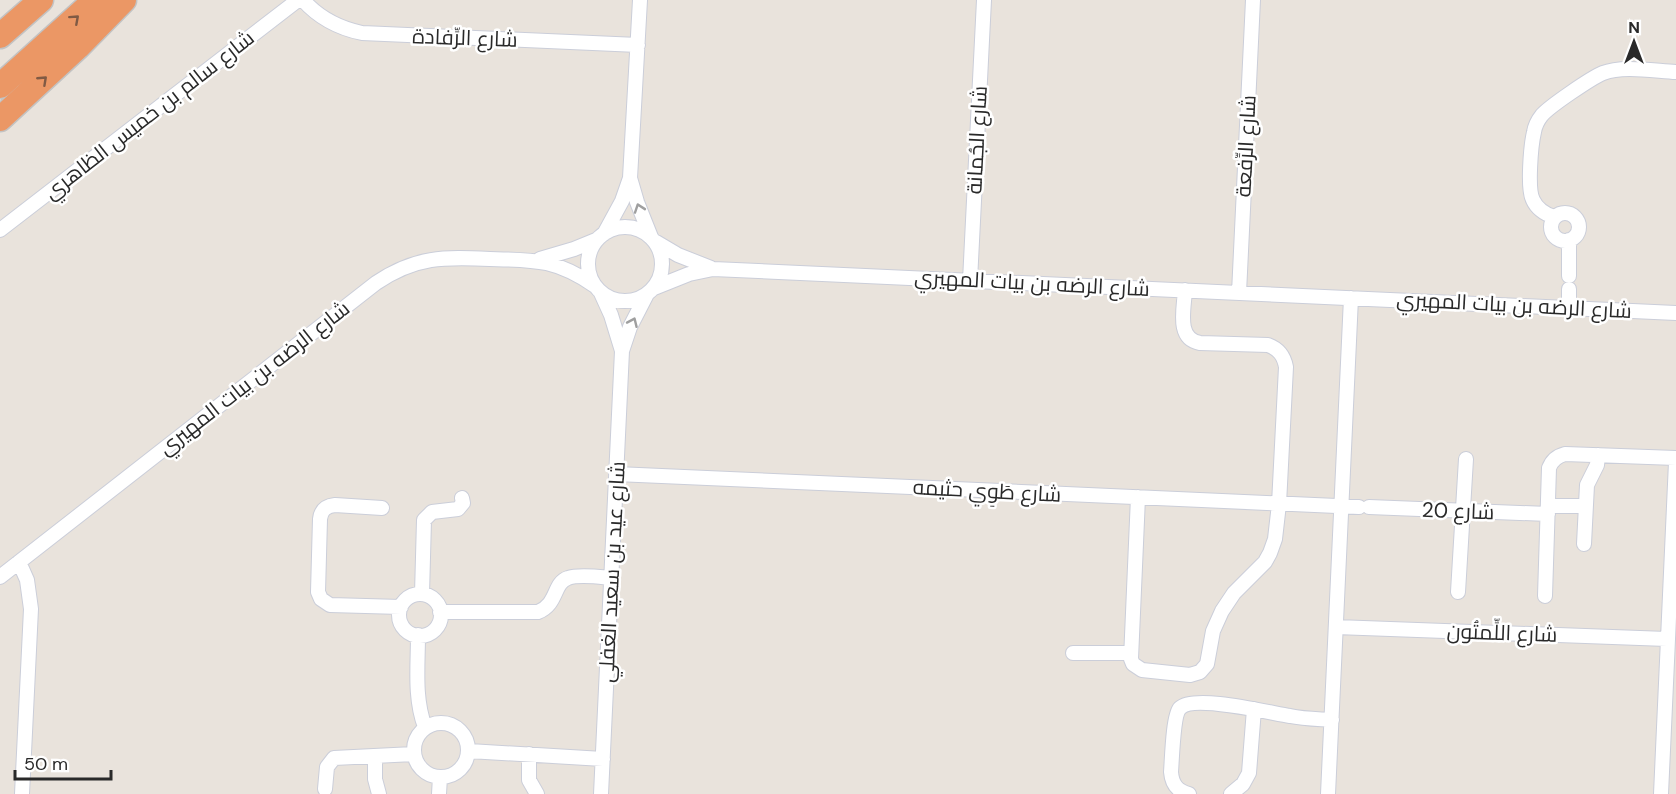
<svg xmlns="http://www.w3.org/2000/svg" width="1676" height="794" font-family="'DM Sans',Cairo,sans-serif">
	<rect width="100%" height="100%" fill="#e9e3dc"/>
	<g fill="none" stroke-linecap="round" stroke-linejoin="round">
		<defs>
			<path id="minor" d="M303,0C319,18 338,28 362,33L638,45
				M630,178L637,202L651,237
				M1551 227a14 14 0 1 1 28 0a14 14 0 1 1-28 0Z
				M1554,217C1545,214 1537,209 1533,200C1527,189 1531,145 1534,132C1535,126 1538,120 1542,115C1550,106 1591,78 1603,73C1622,65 1655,71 1676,72
				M588 264a37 37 0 1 1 74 0a37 37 0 1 1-74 0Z
				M0,230L298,0
				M604,234L622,201L630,178L640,0
				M1569,240V276
				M656,242L678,255L711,268
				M540,259L574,249L596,240
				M970,281L984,0
				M654,288L689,274L713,269L1676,313
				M1569,289V308
				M601,293L611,315L622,351
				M1239,293L1253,0
				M616,474L1359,507
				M1138,497L1131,659L1133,664L1142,670L1190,675L1200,672L1207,664L1213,631L1222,611L1234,593L1265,562L1270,553L1275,539L1279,504L1286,367C1284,356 1279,349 1268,345L1200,343C1176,339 1184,309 1185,290
				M1548,506H1585
				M1369,507L1548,514
				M382,508L335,505C326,506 321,510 320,519L318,592L321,599L330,605L401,607
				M1584,544L1587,485L1597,465L1598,455
				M19,562L27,580L31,609L22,794
				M0,577L376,283C416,256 444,257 490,259C535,260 556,259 595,286
				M1458,592L1466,459
				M422,594L424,520L432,512L458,509L463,503L462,498
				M399 615a21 21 0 1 1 42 0a21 21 0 1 1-42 0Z
				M1545,596L1549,468C1552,460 1557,456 1565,454L1676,458
				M440,612H538C558,604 553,583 568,578C579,574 600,577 611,578
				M1336,627L1667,639
				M418,635C418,666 414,698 425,727
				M1073,653H1131
				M414 750a27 27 0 1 1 54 0a27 27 0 1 1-54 0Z
				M469,751L603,759
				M529,754V780L537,794
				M375,756V779L379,794
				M325,789L327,767L334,758L414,754
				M439,794L440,777
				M601,794L622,351L630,327L647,294
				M1189,794C1177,791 1172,784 1171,772C1172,760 1173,715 1180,708C1194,694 1270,713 1290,716C1304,719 1318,719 1332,720
				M1231,794L1243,784L1249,773L1254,709
				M1328,794L1351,298
				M1661,794L1676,462"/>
			<path id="motorway" d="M0,36L41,0
				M0,86L95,0
				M0,119L78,47L124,0"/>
		</defs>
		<use href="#minor" stroke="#cbced9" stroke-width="16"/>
		<use href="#motorway" stroke="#c3c3c3" stroke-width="27"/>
		<use href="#minor" stroke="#fff" stroke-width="14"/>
		<use href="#motorway" stroke="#eb9765" stroke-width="24"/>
	</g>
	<defs><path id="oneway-chevron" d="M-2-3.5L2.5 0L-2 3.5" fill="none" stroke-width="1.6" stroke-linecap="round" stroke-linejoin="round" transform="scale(1.5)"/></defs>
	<g stroke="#805a44">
		<use href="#oneway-chevron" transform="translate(75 19) rotate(-42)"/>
		<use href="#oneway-chevron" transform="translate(43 80) rotate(-43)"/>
	</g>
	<g stroke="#9f9f9f">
		<use href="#oneway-chevron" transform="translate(639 208) rotate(-109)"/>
		<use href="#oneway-chevron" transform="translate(633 322) rotate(-66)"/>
	</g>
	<g text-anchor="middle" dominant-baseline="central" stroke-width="5" stroke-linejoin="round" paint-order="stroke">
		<g font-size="21" fill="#292929" stroke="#fff">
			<text transform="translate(465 38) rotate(2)">شارع الرِّفادة</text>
			<text transform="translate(149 115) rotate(-38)">شارع سالم بن خميس الظاهري</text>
			<text transform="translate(977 140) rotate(-87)">شارع الجُمانة</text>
			<text transform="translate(1246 146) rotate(-87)">شارع الرِّفعة</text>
			<text transform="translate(1032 283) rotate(3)">شارع الرضه بن بيات المهيري</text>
			<text transform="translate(1514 305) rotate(3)">شارع الرضه بن بيات المهيري</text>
			<text transform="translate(254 378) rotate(-38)">شارع الرضه بن بيات المهيري</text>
			<text transform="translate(987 491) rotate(3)">شارع طَوِي حثيمه</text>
			<text transform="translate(1458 511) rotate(2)">شارع 20</text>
			<text transform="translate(612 572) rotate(-87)">شارع عيد بن سعيد الغفلي</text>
			<text transform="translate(1502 633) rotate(2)">شارع اللِّمتُون</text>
		</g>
	</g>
	<g transform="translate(1634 42)" stroke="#ffffff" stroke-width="4.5" paint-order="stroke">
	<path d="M0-4.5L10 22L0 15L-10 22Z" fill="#292929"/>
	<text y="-9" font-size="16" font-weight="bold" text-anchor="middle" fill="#292929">N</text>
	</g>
	<path d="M15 770v9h96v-9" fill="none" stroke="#292929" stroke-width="3"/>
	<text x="24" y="770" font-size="18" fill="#292929" stroke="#ffffff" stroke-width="4.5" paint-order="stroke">50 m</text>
</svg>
